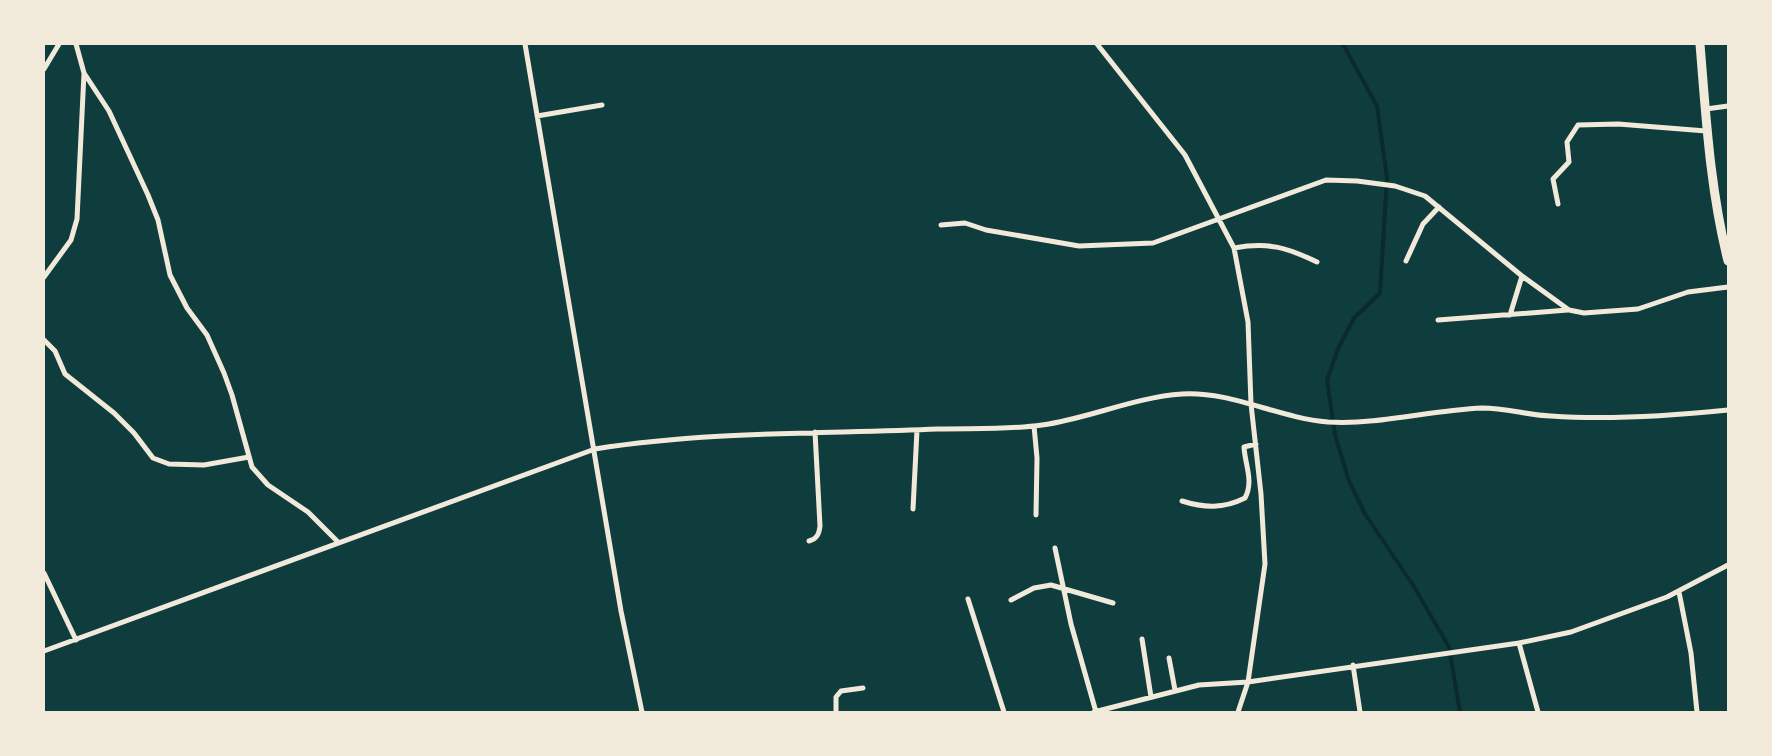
<svg xmlns="http://www.w3.org/2000/svg" width="1772" height="756" font-family="'DM Sans',sans-serif">
	<rect width="100%" height="100%" fill="#0f3d3e"/>
	<g fill="none" stroke-linecap="round" stroke-linejoin="round">
		<path stroke="#0a2a2b" stroke-width="4" d="M1343,44L1377,106L1387,178L1380,293L1354,318L1338,349L1327,380L1335,435L1349,481L1365,514L1413,585L1449,647L1460,712"/>
		<path stroke="#f1e9da" stroke-width="5" d="M525,44L621,611L642,712
			M1097,44L1185,155L1234,248L1248,322L1251,404L1261,494L1265,564L1248,682L1238,712
			M44,69L59,44
			M84,73L109,111L148,195L158,220L170,275L187,308L207,335L224,373L232,395L252,467L268,485L308,512L338,542
			M1706,109L1728,106
			M537,116L602,105
			M1558,204L1553,179L1569,162L1567,142L1578,125L1618,124L1706,131
			M941,225L965,223L986,230L1079,246L1153,243L1326,180L1357,181L1395,186L1425,196L1522,276L1569,310L1584,313L1638,309L1688,292L1728,287
			M1234,248C1268,242 1286,247 1317,262
			M1406,261L1423,224L1439,207
			M44,277L71,240L77,219L84,73L76,44
			M1510,315L1522,276
			M1438,320L1568,310
			M44,340L55,351L65,374L114,413L134,433L153,458L169,464L204,465L249,457
			M1034,426L1037,458L1036,515
			M1182,501C1204,508 1223,509 1245,498C1254,481 1245,465 1244,447L1256,444
			M913,509L917,430
			M809,541C817,539 819,534 820,526L815,432
			M1055,548L1071,624L1096,712
			M44,573L76,640
			M1679,592L1691,653L1697,712
			M968,599L1004,712
			M1011,600L1034,588L1051,585L1113,603
			M1142,639L1151,697
			M1519,643L1538,712
			M44,651L595,449C709,431 824,434 938,429C972,428 1008,430 1042,425C1087,419 1135,397 1182,394C1232,391 1278,418 1328,422C1380,425 1431,410 1482,408C1506,408 1527,415 1551,416C1609,420 1670,416 1728,410
			M1169,658L1175,690
			M1353,665L1360,712
			M836,712V697L841,691L863,688
			M1094,712L1199,685L1248,682L1519,643L1571,632L1667,597L1728,565"/>
		<path stroke="#f1e9da" stroke-width="9" d="M1700,44C1706,117 1710,189 1728,261"/>
	</g>
	<rect width="1772" height="756" fill="none" stroke="#f1e9da" stroke-width="90"/>
</svg>
